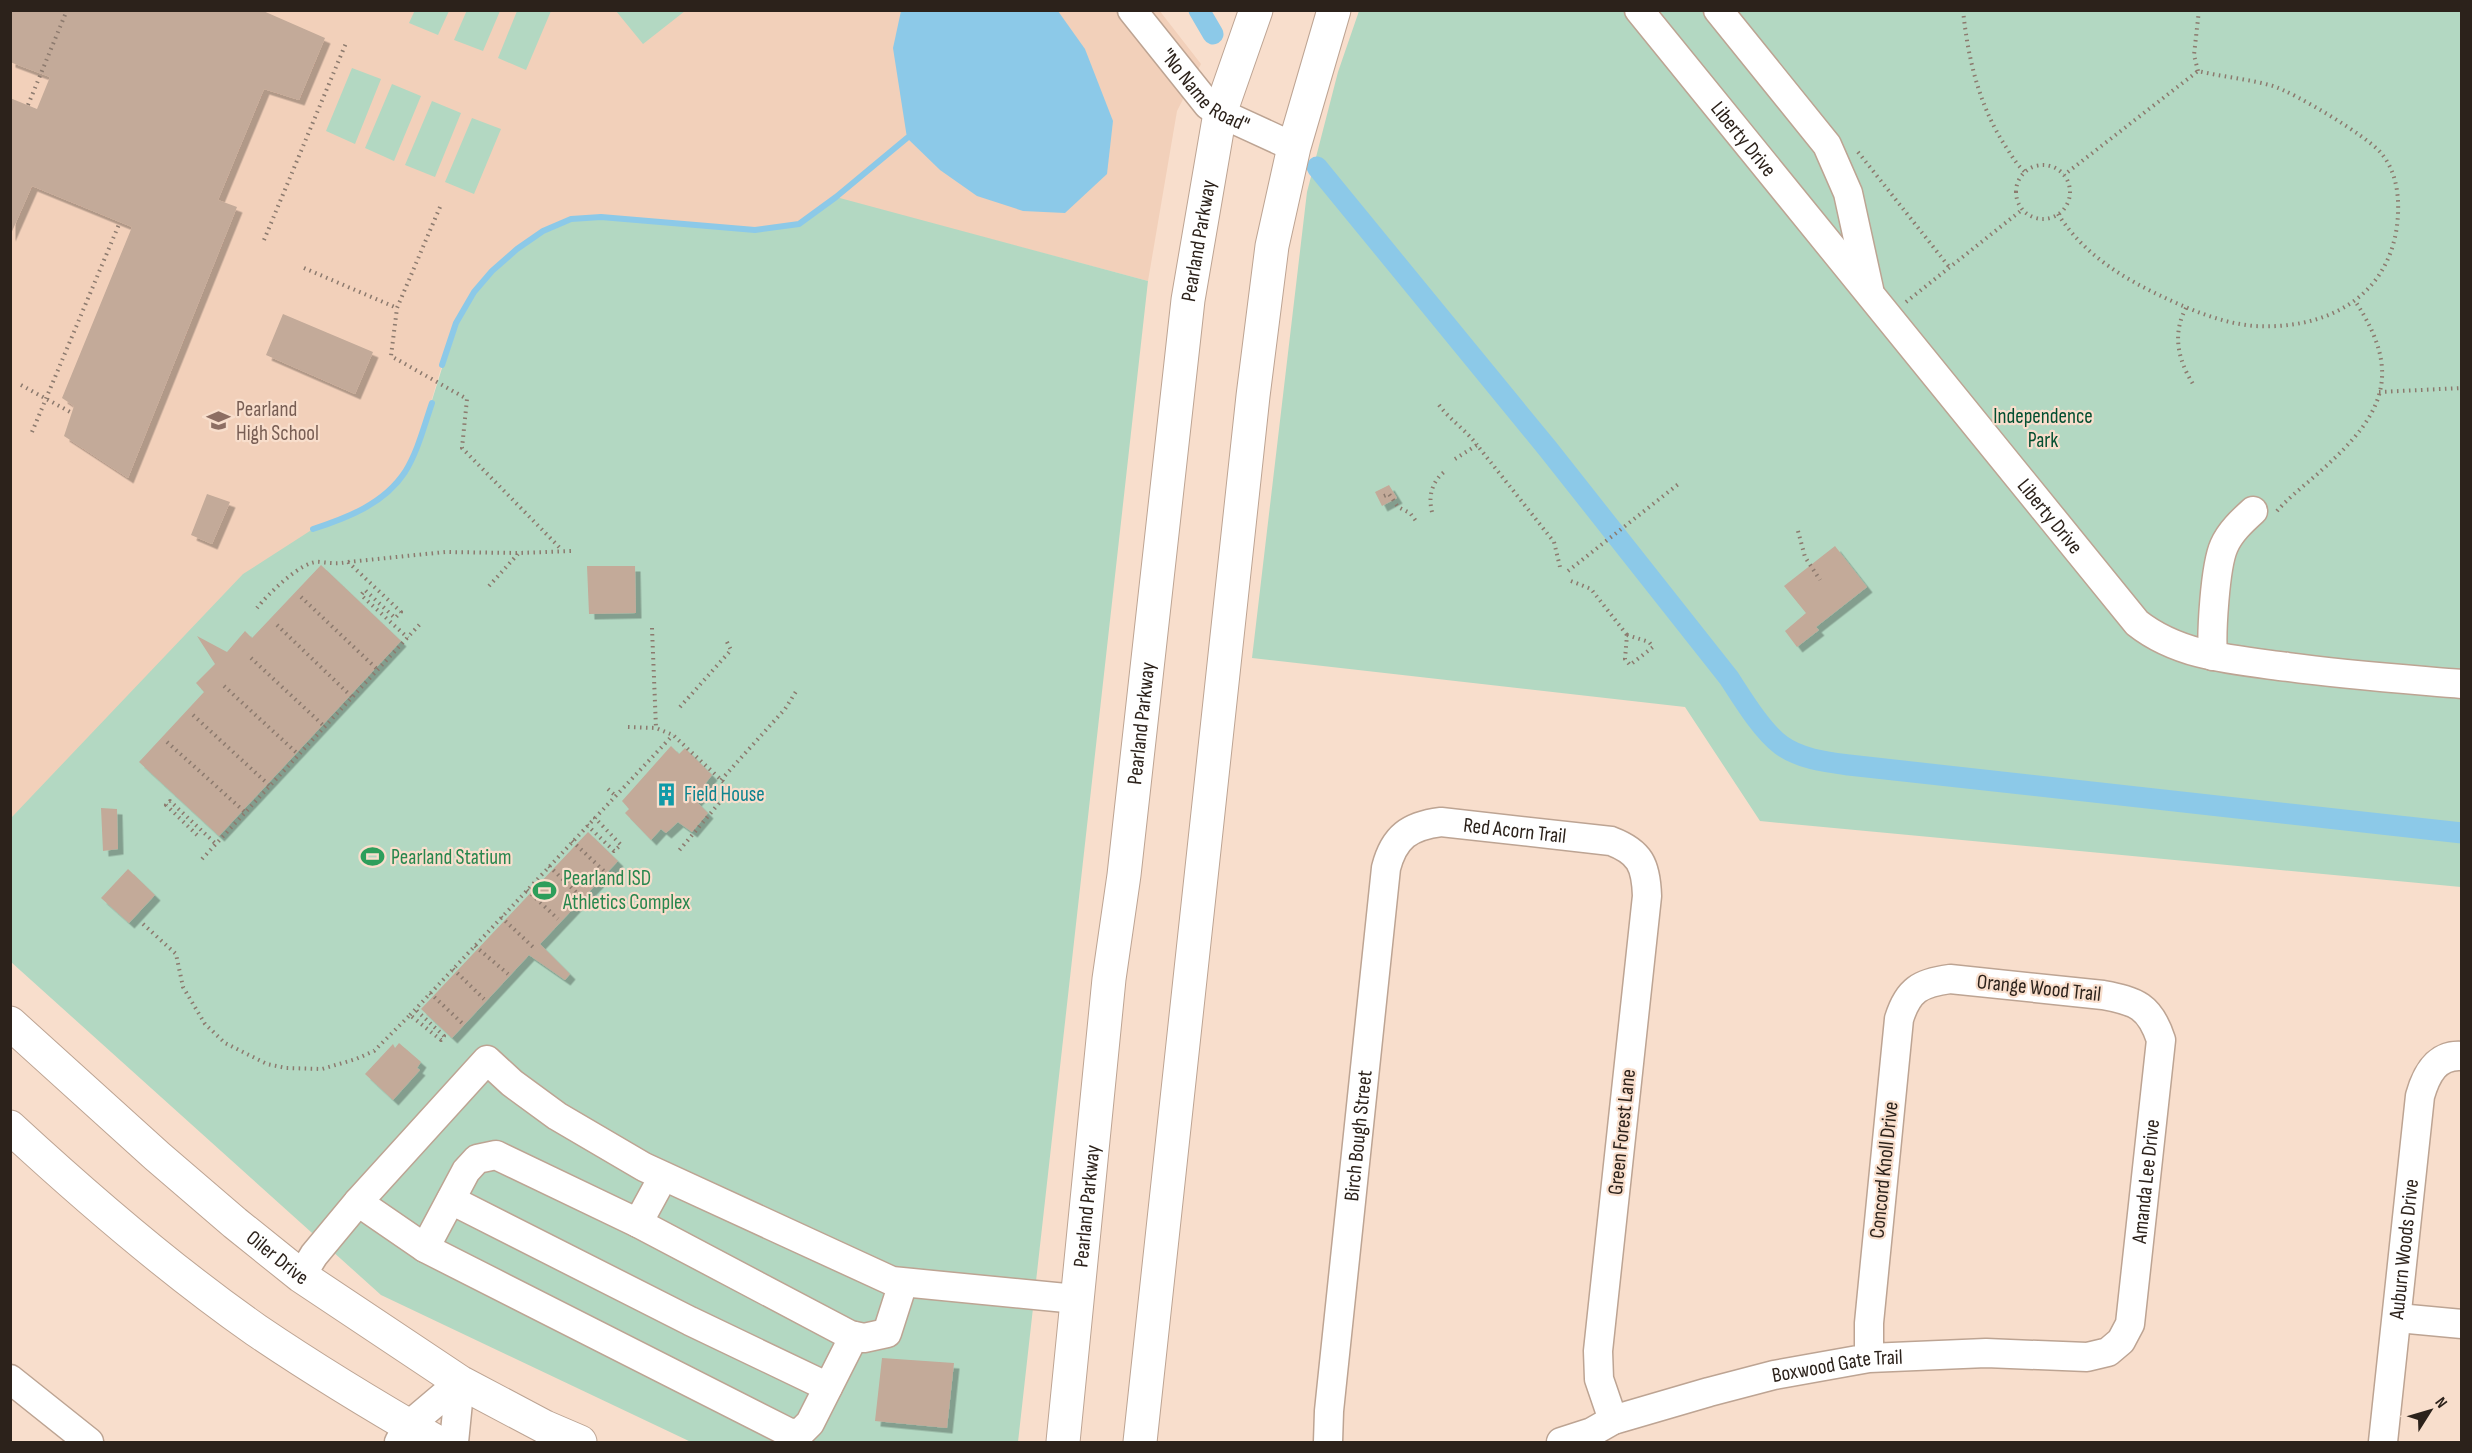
<svg xmlns="http://www.w3.org/2000/svg" width="2472" height="1453" font-family="'Sofia Sans Condensed',sans-serif">
	<defs>
		<filter id="shadow"><feDropShadow dx="5.5" dy="5.5" stdDeviation="0" flood-color="#0004"/></filter>
	</defs>
	<rect width="100%" height="100%" fill="#f8decc"/>
	<path fill="#f2d0ba" d="M1159,10L1201,64L1177,111L1148,281L836,198L799,224L755,230L601,217L571,219L543,231L517,249L492,271L474,292L442,365L420,439L404,473L374,503L349,517L313,530L11,818V11Z"/>
	<path fill="#b3d8c2" d="M415,10H449V11L438,35L409,23Z
		M467,10L500,11L483,51L454,40Z
		M517,11H551L526,70L498,58Z
		M616,11H685L643,44Z
		M1359,11H2461V887L1760,821L1685,707L1252,658L1307,192L1338,72Z
		M352,68L381,79L355,144L326,131Z
		M392,84L421,96L394,161L365,148Z
		M432,101L461,113L435,177L405,165Z
		M472,118L501,129L474,194L445,182Z
		M836,197L1148,281L1018,1442H691L381,1295L11,962V818L243,574L313,529L349,517L374,503L404,473L420,439L456,323L474,292L492,271L517,249L543,231L571,219L601,217L755,230L800,224Z"/>
	<path fill="#8cc9e8" d="M901,11H1058L1085,49L1113,121L1107,174L1065,213L1023,211L977,196L940,170L907,138L893,48Z"/>
	<g fill="none" stroke-linecap="round" stroke-linejoin="round">
		<path stroke="#8cc9e8" stroke-width="6" d="M442,365L456,323L474,292L492,271L517,249L543,231L571,219L601,217L755,230L799,224L836,197L907,138
			M313,529C347,518 384,504 405,472C418,451 424,426 432,403"/>
		<path stroke="#8cc9e8" stroke-width="21" d="M1199,10L1213,34
			M1317,167L1548,449L1729,678C1742,698 1762,731 1781,745C1800,759 1826,762 1849,765L2462,833"/>
	</g>
	<path fill="#c3aa99" filter="url(#shadow)" d="M10,10H261L325,38L299,100L264,89L218,200L237,207L128,478L64,436L74,406L62,398L132,227L32,186L10,236V98L37,109L50,77L10,62Z
		M283,314L373,352L355,394L266,355Z
		M1389,485L1397,498L1382,506L1375,492Z
		M207,494L230,502L212,544L191,535Z
		M1835,546L1867,587L1816,627L1819,630L1797,647L1785,631L1806,613L1784,586Z
		M321,565L401,641L219,836L139,762L204,692L196,683L215,664L197,636L227,652L245,631L252,638Z
		M587,566H635L636,613L589,614Z
		M671,746L679,754L685,748L712,775L705,784L709,787L696,801L708,813L692,832L678,822L666,833L661,829L651,840L625,813L629,809L622,801Z
		M101,808L117,809L118,849L103,851Z
		M588,832L618,861L540,944L570,974L565,980L529,955L452,1038L421,1009Z
		M128,869L155,895L129,923L101,898Z
		M399,1043L421,1062L417,1068L420,1070L393,1100L365,1074L393,1044L395,1048Z
		M882,1358L954,1363L947,1428L875,1421Z"/>
	<g fill="none" stroke-linecap="round" stroke-linejoin="round">
		<defs>
			<g id="minor">
				<path id="s1" d="M1132,10L1208,105L1220,113L1294,147"/>
				<path id="s2" d="M1639,10L2137,623C2180,657 2236,660 2288,667C2346,675 2404,679 2462,684"/>
				<path d="M1718,10L1827,145L1848,193L1869,289"/>
				<path d="M2213,656C2211,634 2215,566 2224,546C2230,532 2242,521 2253,511"/>
				<path d="M451,1200L690,1321L828,1387"/>
				<path d="M358,1202L425,1248L466,1171L477,1159L496,1155L638,1223L663,1177"/>
				<path d="M638,1223L850,1335L864,1338L887,1333L903,1283"/>
				<path d="M425,1248L788,1432L799,1434L810,1423L854,1336"/>
				<path d="M301,1276L314,1255L358,1202L487,1060L512,1083L557,1116L644,1167L892,1281L1076,1299"/>
				<path d="M2398,1318L2462,1324"/>
				<path d="M10,1379L89,1442"/>
				<path d="M399,1442L408,1426L460,1382L454,1442"/>
				<path id="s3" d="M1328,1442L1329,1411L1386,868C1394,837 1409,826 1441,822L1611,841C1640,852 1646,865 1647,896L1598,1351L1599,1379L1613,1420"/>
				<path id="s4" d="M1561,1442L1592,1432L1613,1420L1709,1392L1774,1375L1869,1358L1986,1353L2087,1357L2108,1352L2121,1341L2130,1324L2161,1040C2150,1006 2136,1001 2103,995L1950,979C1920,983 1908,990 1899,1019L1869,1323V1358"/>
				<path id="s5" d="M2383,1442L2420,1096C2426,1075 2436,1054 2462,1056"/>
			</g>
			<g id="major">
				<path id="s6" d="M10,1023L157,1156L235,1223L301,1276L460,1382L545,1427L580,1442"/>
				<path d="M10,1127C88,1199 169,1269 256,1330C315,1370 376,1407 437,1442"/>
				<path id="s7" d="M1063,1442L1109,979L1124,875L1188,300L1220,113L1256,10"/>
				<path d="M1140,1442L1253,396L1272,246L1294,147L1334,10"/>
			</g>
		</defs>
		<use href="#minor" stroke="#bda493" stroke-width="31"/>
		<use href="#major" stroke="#bda493" stroke-width="35"/>
		<path stroke="#8c7a6e" stroke-width="4" stroke-dasharray="1.5 4.5" stroke-linecap="butt" d="M1963,10C1968,60 1980,109 2008,150C2013,158 2018,166 2025,172
			M2198,71L2194,55L2199,10
			M28,105L67,10
			M1858,152L1950,268
			M2016 192a27 27 0 1 1 54 0a27 27 0 1 1-54 0Z
			M440,207L397,308L391,356L467,399L462,448L562,550
			M2058,214C2082,252 2119,276 2159,295C2188,309 2221,323 2254,326C2323,330 2387,300 2397,226C2400,201 2398,173 2381,153C2367,136 2295,93 2273,86C2249,79 2223,77 2198,71L2064,175
			M264,240L346,43
			M304,268L397,308
			M1906,302L2023,209
			M2186,308C2172,334 2178,360 2193,384
			M21,385L72,413
			M2379,392L2462,388
			M1439,405C1450,420 1466,430 1477,445
			M32,432L120,222
			M1455,459L1477,445L1554,542L1560,567
			M1384,496L1389,494L1398,507L1410,513L1416,521
			M2277,511C2291,495 2308,483 2324,468C2384,414 2403,373 2355,301
			M1432,512C1428,496 1432,482 1444,472
			M1798,531L1805,557L1820,580
			M348,562L445,552L519,553L571,551
			M1568,571L1681,482
			M1571,581L1591,589L1627,635
			M489,586L518,554
			M301,597L378,670
			M257,608C267,595 303,559 320,562C331,563 337,564 348,562L401,612L395,618L365,590L361,595L408,638
			M277,625L352,697
			M652,628L656,728
			M1627,635L1649,642L1653,647L1630,665L1625,659Z
			M251,658L325,727
			M224,686L299,755
			M680,707L731,650L726,640
			M193,715L270,786
			M628,727L656,728L673,735L731,789L677,853
			M167,742L246,813
			M721,780L785,709L797,690
			M608,789L617,797
			M587,825L614,851L621,845L595,818L673,735
			M197,835L166,805L170,801L216,844
			M572,841L604,871
			M202,859L421,623
			M549,866L580,896
			M527,890L558,919
			M501,917L533,947
			M143,924L176,954L183,987L205,1024L225,1043L267,1064L286,1068L322,1069L356,1059L374,1051L410,1015L441,1040L444,1036L415,1009
			M475,946L508,974
			M453,969L484,999
			M430,993L462,1023
			M410,1015L595,818"/>
		<use href="#minor" stroke="#fff" stroke-width="28"/>
		<use href="#major" stroke="#fff" stroke-width="33"/>
	</g>
	<defs>
		<symbol id="school-bare" viewBox="-9 -9 18 18"><path d="M0-5L7-2L0 1L-7-2ZM-4 1L0 2.5L4 1V4Q0 6-4 4Z" fill="#8d6e63" stroke="#f8decc" stroke-width="2.5" paint-order="stroke"/></symbol>
		<symbol id="building-bare" viewBox="-9 -9 18 18"><path d="M-4-6H4V6H1V3H-1V6H-4ZM-2.5-4.3h1.7v1.8h-1.7ZM.8-4.3h1.7v1.8H.8ZM-2.5-1h1.7V.8h-1.7ZM.8-1h1.7V.8H.8Z" fill="#0f9aa8" stroke="#f8decc" stroke-width="2.5" paint-order="stroke"/></symbol>
		<symbol id="stadium-bare" viewBox="-9 -9 18 18"><path d="M0-5a6.5 5 0 1 0 0 10a6.5 5 0 1 0 0-10ZM-3.5-1.8h7v3.6h-7Z" fill="#2e9e5b" stroke="#f8decc" stroke-width="2.5" paint-order="stroke"/></symbol>
	</defs>
	<g fill-rule="evenodd">
		<use href="#school-bare" x="202" y="404" width="33" height="33"/>
		<use href="#building-bare" x="650" y="778" width="33" height="33"/>
		<use href="#stadium-bare" x="356" y="840" width="33" height="33"/>
		<use href="#stadium-bare" x="528" y="874" width="33" height="33"/>
	</g>
	<g text-anchor="middle" dominant-baseline="central" stroke-width="4.5" stroke-linejoin="round" paint-order="stroke">
		<g font-size="21" fill="#2c221b" stroke="#f8decc">
			<text stroke="none"><textPath href="#s1" startOffset="110">"No Name Road"</textPath></text>
			<text stroke="none"><textPath href="#s2" startOffset="166">Liberty Drive</textPath></text>
			<text stroke="none"><textPath href="#s7" startOffset="1209">Pearland Parkway</textPath></text>
			<text stroke="none"><textPath href="#s2" startOffset="652">Liberty Drive</textPath></text>
			<text stroke="none"><textPath href="#s7" startOffset="723">Pearland Parkway</textPath></text>
			<text stroke="none"><textPath href="#s3" startOffset="729">Red Acorn Trail</textPath></text>
			<text transform="translate(2039 988) rotate(6)">Orange Wood Trail</text>
			<text transform="translate(1622 1132) rotate(-84)">Green Forest Lane</text>
			<text stroke="none"><textPath href="#s3" startOffset="308">Birch Bough Street</textPath></text>
			<text transform="translate(1884 1170) rotate(-84)">Concord Knoll Drive</text>
			<text stroke="none"><textPath href="#s4" startOffset="740">Amanda Lee Drive</textPath></text>
			<text stroke="none"><textPath href="#s7" startOffset="237">Pearland Parkway</textPath></text>
			<text stroke="none"><textPath href="#s5" startOffset="194">Auburn Woods Drive</textPath></text>
			<text stroke="none"><textPath href="#s6" startOffset="356">Oiler Drive</textPath></text>
			<text stroke="none"><textPath href="#s4" startOffset="288">Boxwood Gate Trail</textPath></text>
		</g>
		<g font-size="21" fill="#785e54" stroke="#f8decc" text-anchor="start">
			<text x="236" y="409">Pearland<tspan x="236" dy="24">High School</tspan></text>
		</g>
		<g font-size="21" fill="#034f31" stroke="#f8decc">
			<text x="2043" y="416">Independence<tspan x="2043" dy="24">Park</tspan></text>
		</g>
		<g font-size="21" fill="#0d838f" stroke="#f8decc" text-anchor="start">
			<text x="684" y="794">Field House</text>
		</g>
		<g font-size="21" fill="#27864d" stroke="#f8decc" text-anchor="start">
			<text x="391" y="857">Pearland Statium</text>
			<text x="563" y="878">Pearland ISD<tspan x="563" dy="24">Athletics Complex</tspan></text>
		</g>
	</g>
	<rect width="2472" height="1453" fill="none" stroke="#2c221b" stroke-width="24"/>
	<g transform="translate(2430 1411) rotate(53)" stroke="#f8decc" stroke-width="4.5" paint-order="stroke">
	<path d="M0-4.5L10 22L0 15L-10 22Z" fill="#2c221b"/>
	<text y="-9" font-size="16" font-weight="bold" text-anchor="middle" fill="#2c221b">N</text>
	</g>
</svg>
